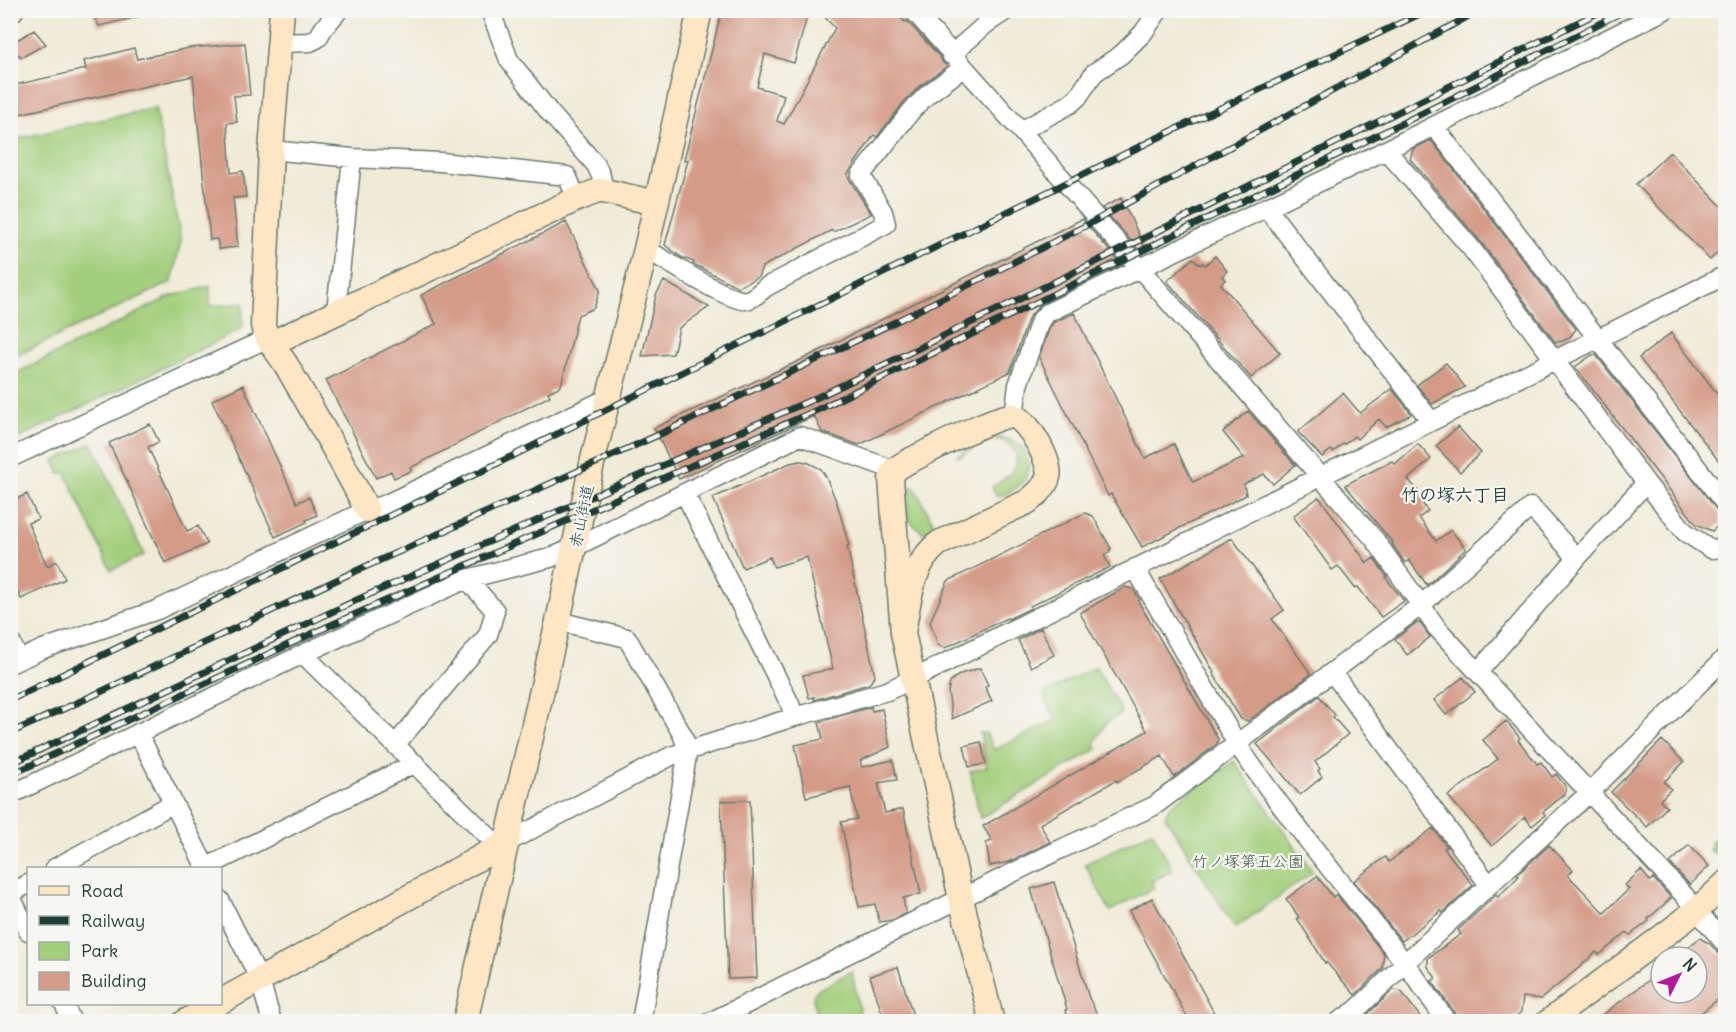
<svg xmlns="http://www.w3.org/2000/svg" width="1736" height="1032" font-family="Delius,'Klee One',sans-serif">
	<rect width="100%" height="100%" fill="#f6f6f2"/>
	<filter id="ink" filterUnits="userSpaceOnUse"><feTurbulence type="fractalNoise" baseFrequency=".0167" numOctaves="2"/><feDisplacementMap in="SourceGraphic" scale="12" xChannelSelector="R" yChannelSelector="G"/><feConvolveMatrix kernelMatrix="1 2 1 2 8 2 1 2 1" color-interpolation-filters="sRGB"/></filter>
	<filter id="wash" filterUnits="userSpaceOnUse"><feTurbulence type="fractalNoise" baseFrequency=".008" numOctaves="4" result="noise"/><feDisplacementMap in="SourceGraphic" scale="24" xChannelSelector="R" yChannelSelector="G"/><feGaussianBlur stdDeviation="1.35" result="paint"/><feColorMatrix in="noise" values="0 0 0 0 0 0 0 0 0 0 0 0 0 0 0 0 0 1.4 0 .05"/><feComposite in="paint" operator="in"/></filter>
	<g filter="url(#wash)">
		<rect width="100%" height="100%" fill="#f0ebd7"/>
		<path fill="#a3cf7b" stroke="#618658" stroke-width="1.5" d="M155,108L181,240L172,282L11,358V140Z
			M210,286V306L243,303V325L238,331L11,442V376L169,297Z
			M997,437C1014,439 1029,446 1029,466C1028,472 1027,478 1022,483C1016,490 1006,494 997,497L992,487C1000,482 1010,476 1014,468C1022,454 1008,438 993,440C982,441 969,452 959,457L957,456L989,438Z
			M92,443L144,555L111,570L65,472L60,474L54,461Z
			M914,486L936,528L923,533L907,519L909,489Z
			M1096,667L1122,713L1106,723L1095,742L1097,749L980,818L970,771L987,767L980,733H986L994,750L1056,720L1043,694Z
			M1234,761L1313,872L1235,928L1165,816L1170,806Z
			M1152,831L1173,870L1151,882L1154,888L1110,911L1085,864Z
			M852,971L861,1021H817L813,997L816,991Z"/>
		<path fill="#82b26b" stroke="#507850" stroke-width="1.5" d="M1725,834V851L1719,855L1709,851L1711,842Z"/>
		<g id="blocks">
			<path fill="#d49b87" d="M90,10H141L142,16L99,26Z
				M722,10H809L794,63L765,54L757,87L784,95L777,121L784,124L835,28L818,10H893L905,22L907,21L940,57L943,63L947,66L921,85L904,102L877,137L874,135L847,175L871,214L833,232L832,230L762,267L758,277L738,287L693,264L694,262L681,257L665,245L688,160H684Z
				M34,30L46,44L22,57L10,48V44Z
				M245,43L250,95L234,96L237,122L227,123L231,173L243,171L246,197L233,198L238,247L219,249L217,239L210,240L193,76L10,116V86L86,69L84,61L134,48L137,59L189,48Z
				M1431,140L1576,329L1569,338L1563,341L1555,342L1480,241L1410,159L1413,149Z
				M1670,152L1725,210V245L1710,260L1636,184Z
				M1121,198L1147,252L1143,254L1102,208Z
				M1082,219L1122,265L1039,306L1029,317L1010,372L859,445L822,432L814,416L679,479L654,428L805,358Z
				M566,222L600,290L594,308L578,315L561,386L548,392L550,396L410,468L411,471L394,478L391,471L376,478L326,380L436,324L421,295Z
				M1215,256L1227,271L1222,276L1225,280L1221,284L1280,353L1251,378L1167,281L1193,258L1200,265L1202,263L1205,265Z
				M664,281L709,307L679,328L673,354L642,356L656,295Z
				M1074,313L1145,458L1174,444L1193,482L1244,458L1223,432L1248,411L1295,465L1273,484L1264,474L1244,484L1246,495L1142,547L1111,494L1108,496L1039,357L1050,327L1054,322Z
				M1671,333L1725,404V469L1639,358Z
				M1592,355H1596L1720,514L1721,523L1712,531L1696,524L1575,367Z
				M1446,363L1465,387L1432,404L1417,385Z
				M243,385L297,503L309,497L317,515L306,520L307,522L275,537L212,400Z
				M1392,389L1411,413L1410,415L1386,427L1379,419L1357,439L1354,436L1345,444L1344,443L1333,452L1331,450L1322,457L1298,432L1343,393L1360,413Z
				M150,424L159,442L148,447L187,531L198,526L207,544L165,563L109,443Z
				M1458,427L1481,453L1460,472L1436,446Z
				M1418,444L1431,459L1408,479L1427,502L1423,505L1428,511L1419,518L1436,541L1451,530L1466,549L1427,585L1409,560L1405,563L1392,544L1393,543L1345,485L1392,461L1395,464Z
				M800,461L807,462L821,469L826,477L837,503L849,545L847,546L875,676L869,684L814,700V697L809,698L803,675L833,669L807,557L774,567L770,557L743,568L713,498L790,463Z
				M27,494L38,519L28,523L47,566L57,561L65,579L21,599L10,576V502Z
				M1319,497L1367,563L1374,558L1387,577L1386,578L1404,601L1381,617L1358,587L1355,588L1338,566L1332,570L1293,516Z
				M1085,513L1093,516L1111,549L1109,550L1110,552L1104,555L1110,567L1030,606L1031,608L1008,619L1007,618L945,648L938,645L930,622L948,581Z
				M1232,538L1284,610L1272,619L1311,674L1248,721L1241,719L1213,673L1214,672L1160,579Z
				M1125,587L1133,589L1140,600L1138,601L1218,739L1217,744L1174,777L1162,756L1117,782L1116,780L1040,824L1050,842L1009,862L990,866L986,843L992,841L983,826L1147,731L1080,613Z
				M1416,623H1420L1430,637L1407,655L1395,639Z
				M1041,628L1054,655L1031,667L1018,640Z
				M980,668L988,685L985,687L992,701L952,719L948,691L950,683L954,678L963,673Z
				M1463,677L1475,692L1446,715L1434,700Z
				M1319,696L1335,715L1333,717L1348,734L1315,762L1320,769L1318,771L1322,777L1300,795L1257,744Z
				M871,707L872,711L882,709L890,747L860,761L862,767L893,760L897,780L878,783L885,813L903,809L921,894L903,898L906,913L893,920L879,922L875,904L859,907L841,822L857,819L850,787L806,797L795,745L823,739L819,722Z
				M1506,721L1520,738L1518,740L1537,764L1541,762L1552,777L1556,774L1566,787L1565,794L1543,812L1545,815L1532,826L1525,817L1492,846L1448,796L1498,759L1483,740Z
				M1662,740L1684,762L1664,782L1671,789L1660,800L1667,807L1647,827L1611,792Z
				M981,742L986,764L969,767L964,746Z
				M750,800L757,978L728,979L721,801Z
				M1433,828L1447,847L1444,848L1473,885L1443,913L1441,911L1402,941L1354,881L1385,857L1389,862Z
				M1549,845L1573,870L1568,875L1604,913L1629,889L1625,885L1641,870L1650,881L1653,878L1671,898L1648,919L1649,921L1630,935L1627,932L1599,955L1596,952L1581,966L1541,999L1523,997L1521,1012L1510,1022H1461L1432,981L1436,978L1428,967V958L1461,934L1458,930L1496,895L1498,897L1519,876L1517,875Z
				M1689,845L1709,866L1690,885L1670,863Z
				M1317,876L1333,897L1336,894L1384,954L1382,969L1355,995L1326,962L1325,963L1297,918L1299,917L1286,899Z
				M1054,882L1089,998L1101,1022H1071L1065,1010L1067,1009L1031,889Z
				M1152,898L1219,1022H1190L1129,911Z
				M1700,938L1710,944L1718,953L1725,956V994L1697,1016L1702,1022H1593L1661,971V993H1697V957H1675Z
				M898,967L915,1022H885L870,976Z
				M1393,990L1401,991L1424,1022H1359Z"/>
		</g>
	</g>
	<g filter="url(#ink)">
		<use href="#blocks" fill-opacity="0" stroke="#687a6d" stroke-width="1.5"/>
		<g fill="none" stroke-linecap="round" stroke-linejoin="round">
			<defs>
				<path id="street" d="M490,10L509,60L550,113L596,165L601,176L604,191
					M913,10L1021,131L1375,540L1437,628L1684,895L1726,945
					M278,43L310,42L318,38L323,29L339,10
					M951,55L986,24L1007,10
					M1434,126L1726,505
					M1021,131L1070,104L1078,97L1094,73L1122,54L1143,33L1159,10
					M271,150L352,158L441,162L567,176L577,199
					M1386,150L1471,248L1646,483L1685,532L1711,549L1726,548
					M1266,207L1431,421
					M646,249C664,259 730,303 747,300C753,299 761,291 766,287L886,224L883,212L861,175L912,110L928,94L963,68
					M336,312L352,158
					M1014,416L1018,385L1040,321L1047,313L1386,150L1665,10
					M10,458L268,338
					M685,494L790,704L794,717
					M1135,568L1237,744C1288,820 1348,889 1404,962C1419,981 1433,1002 1447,1022
					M558,621L627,638L682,734L688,750L641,1022
					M10,640L19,660
					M303,654L499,847
					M10,664L43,649L157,610L367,510L384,505L608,398
					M1332,672L1489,885
					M1478,672L1577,558L1646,483
					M138,733L206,868
					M396,744L488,635L495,611L467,579
					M10,795L303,654L467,579L550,558L573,548L800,436L894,470
					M506,843L671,756L794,717L887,691L913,679L1726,275
					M55,868L172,804
					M205,868L415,763
					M10,894L28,884
					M10,895L28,931
					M220,900L260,980L272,1022
					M64,1004L72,1022
					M710,1022L1061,849L1154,806L1420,606L1531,507L1577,558
					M1338,1022L1356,1010L1405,963L1589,793L1726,657"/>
				<path id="secondary" d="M282,10L271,150L263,325C266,340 280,354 288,368C315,415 343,462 367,510
					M10,11L11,10
					M272,343L577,199L598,191H604L656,203
					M903,633C909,601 911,564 939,543L1027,502C1036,495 1045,488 1048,477C1052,463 1028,419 1013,416C997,414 926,453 907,462L894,470L891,479L903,633L961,899L992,1022
					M220,1002L506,843
					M185,1022L217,1004
					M465,1022L558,621L594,455L646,249L700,10
					M1548,1022L1683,921L1708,900L1726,883"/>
			</defs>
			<use href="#street" stroke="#687a6d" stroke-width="21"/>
			<use href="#secondary" stroke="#687a6d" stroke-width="27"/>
			<use href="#street" stroke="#fff" stroke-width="18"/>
			<use href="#secondary" stroke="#fce6c4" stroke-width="24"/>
			<defs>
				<path id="rail" d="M10,700L486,469L1151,141L1428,10
					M10,733L92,696L347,575L656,436L893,323L1089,224L1480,10
					M10,764L359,599L818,397L1112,254L1603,10
					M10,775L322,629L817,410L1437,106L1626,10"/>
			</defs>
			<use href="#rail" stroke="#1f3d34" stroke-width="7"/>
			<use href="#rail" stroke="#f6f6f2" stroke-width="4.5" stroke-dasharray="14" stroke-linecap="butt"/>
		</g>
	</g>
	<g text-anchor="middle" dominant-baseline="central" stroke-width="4.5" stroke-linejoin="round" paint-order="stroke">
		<g font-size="16" fill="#1f3d34" stroke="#f6f6f2">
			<text transform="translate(581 516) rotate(-78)">赤山街道</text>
		</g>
		<g font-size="16" fill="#395a42" stroke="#f6f6f2">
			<text x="1248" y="861">竹ノ塚第五公園</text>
		</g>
		<g font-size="18" font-weight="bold" fill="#1f3d34" stroke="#f6f6f2">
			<text x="1455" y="494">竹の塚六丁目</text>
		</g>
	</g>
	<rect width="1736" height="1032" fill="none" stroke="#f6f6f2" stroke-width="36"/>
	<rect x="27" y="867" width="195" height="138" fill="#f6f6f2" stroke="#a0aca6" stroke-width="1.5"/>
	<rect x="39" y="886" width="30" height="9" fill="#fce6c4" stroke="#a0aca6" stroke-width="1.5"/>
	<text x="81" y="897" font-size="18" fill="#1f3d34">Road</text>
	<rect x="39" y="916" width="30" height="9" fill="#1f3d34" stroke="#a0aca6" stroke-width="1.5"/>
	<text x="81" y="927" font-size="18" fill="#1f3d34">Railway</text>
	<rect x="39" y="942" width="30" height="18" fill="#a3cf7b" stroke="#a0aca6" stroke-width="1.5"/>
	<text x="81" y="957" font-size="18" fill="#1f3d34">Park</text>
	<rect x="39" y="972" width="30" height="18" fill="#d49b87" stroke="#a0aca6" stroke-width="1.5"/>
	<text x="81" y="987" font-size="18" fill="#1f3d34">Building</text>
	<g transform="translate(1679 975) rotate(47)"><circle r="28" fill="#f6f6f2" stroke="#a0aca6" stroke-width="1.5"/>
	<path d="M0-4.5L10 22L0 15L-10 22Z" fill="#b5179e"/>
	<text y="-9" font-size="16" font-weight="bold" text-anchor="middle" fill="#1f3d34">N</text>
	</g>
</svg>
